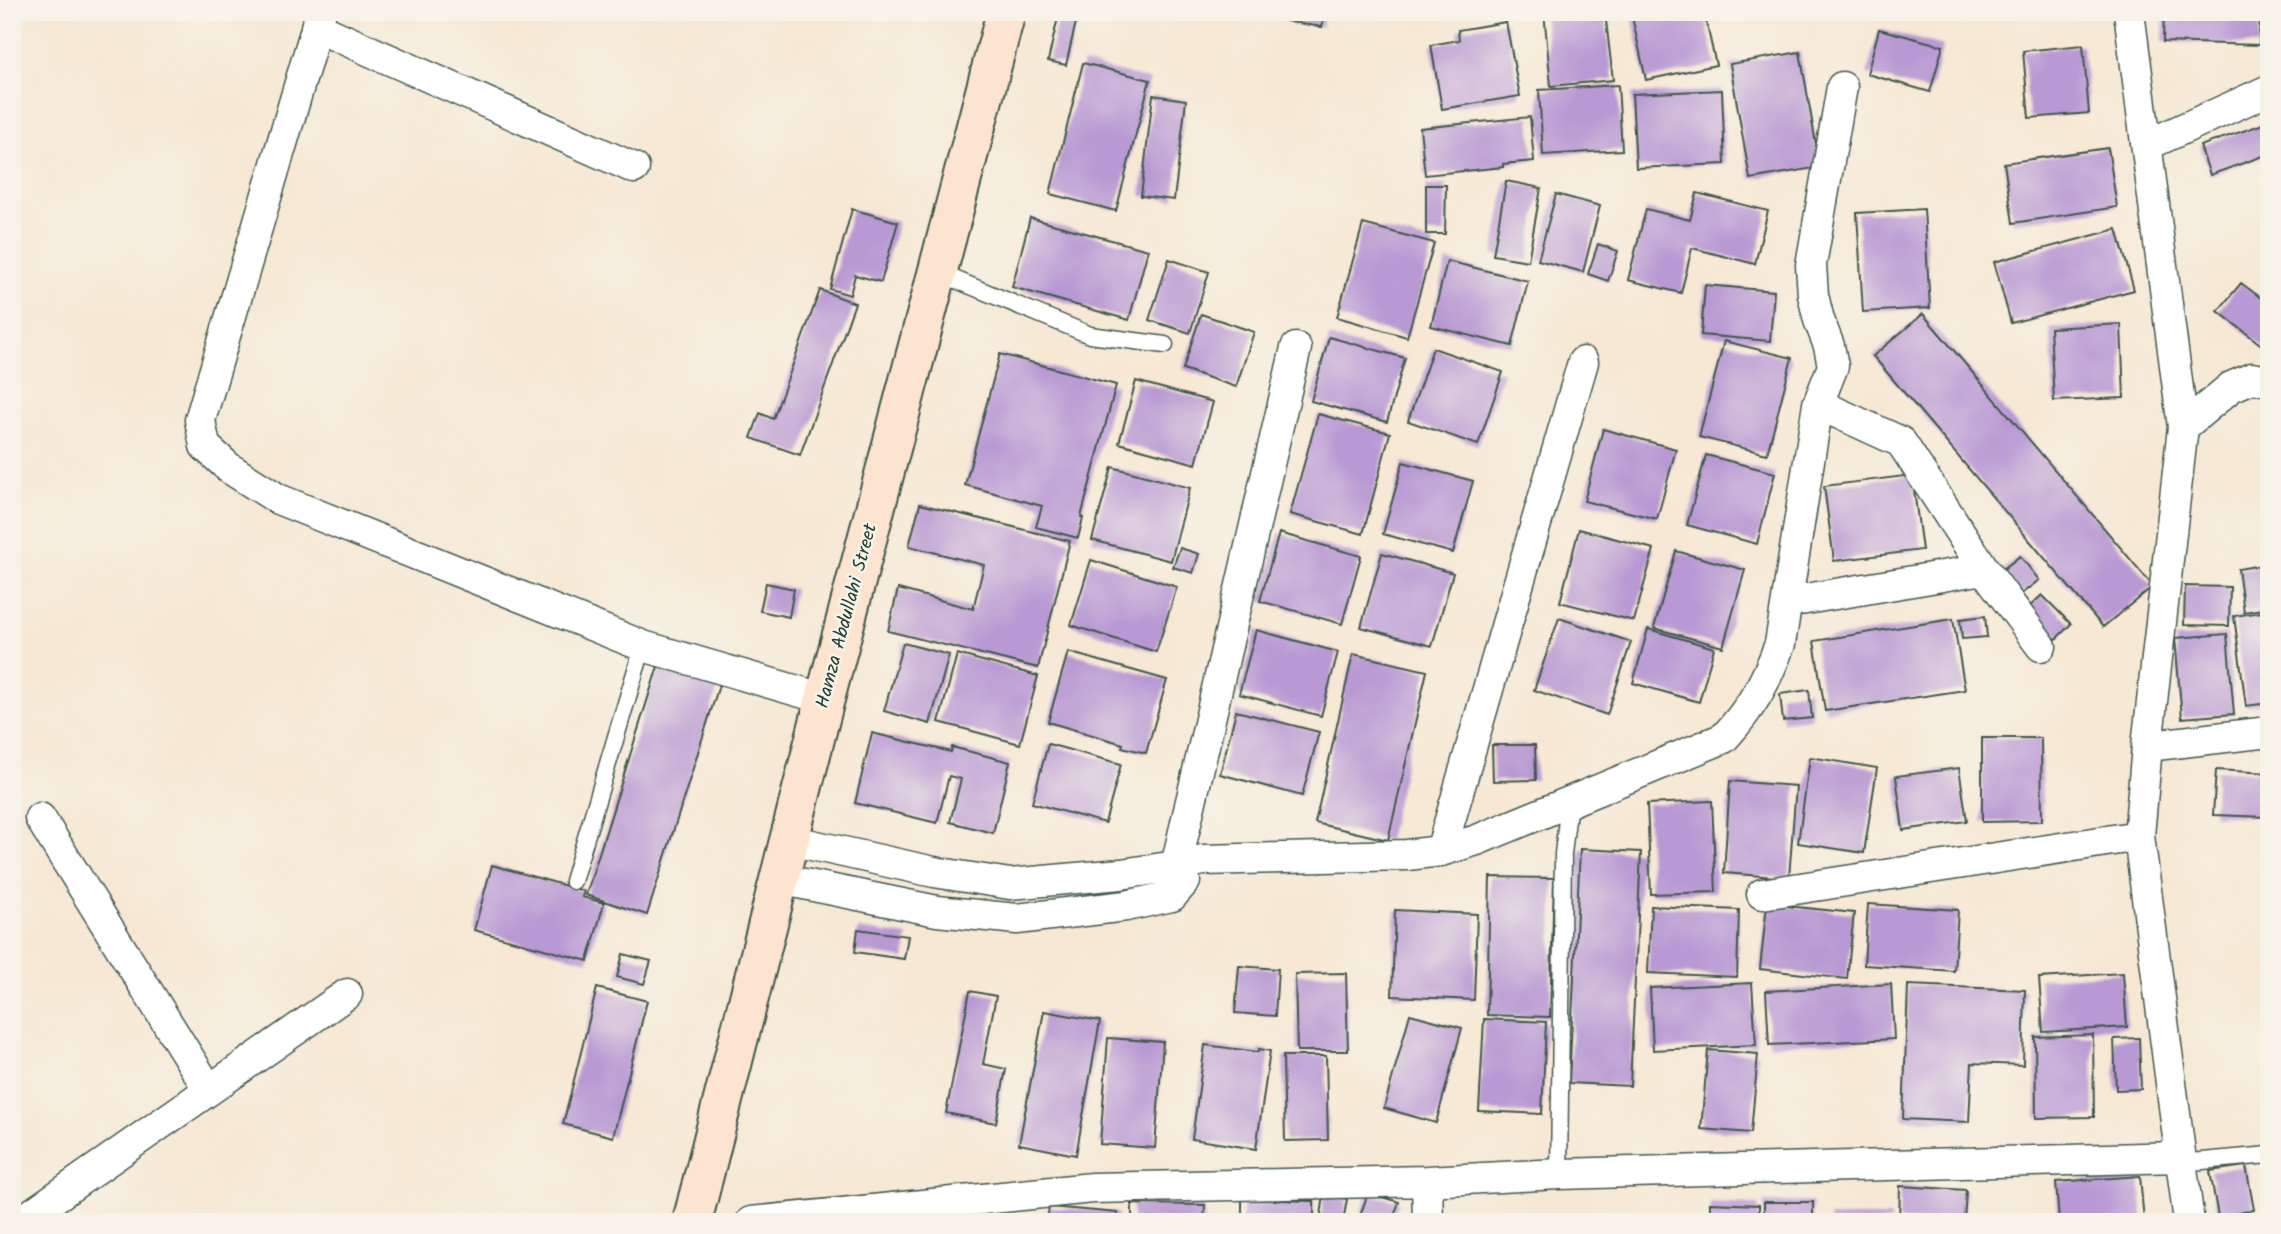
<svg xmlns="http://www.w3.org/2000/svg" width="2281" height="1234" viewBox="0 0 2281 1234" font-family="Kalam,sans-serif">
  <rect width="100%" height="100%" fill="#f7f3e8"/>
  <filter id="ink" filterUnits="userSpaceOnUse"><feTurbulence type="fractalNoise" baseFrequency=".0143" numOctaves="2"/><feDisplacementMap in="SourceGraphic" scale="14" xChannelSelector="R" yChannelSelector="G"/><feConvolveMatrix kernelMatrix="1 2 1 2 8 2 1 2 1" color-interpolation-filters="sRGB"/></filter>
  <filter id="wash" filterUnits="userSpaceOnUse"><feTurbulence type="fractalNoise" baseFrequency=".00686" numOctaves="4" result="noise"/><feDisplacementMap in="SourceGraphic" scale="28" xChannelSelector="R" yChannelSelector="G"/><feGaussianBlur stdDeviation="1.57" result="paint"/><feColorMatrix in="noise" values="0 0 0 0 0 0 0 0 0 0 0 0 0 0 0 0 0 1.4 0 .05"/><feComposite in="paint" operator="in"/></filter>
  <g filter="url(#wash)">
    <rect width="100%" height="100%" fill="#f6e8d4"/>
    <g id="blocks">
      <path fill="#b899d3" d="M 1288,12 L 1325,12 L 1322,27 L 1286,21 Z
        M 1544,12 L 1605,12 L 1613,80 L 1551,86 Z
        M 1631,12 L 1704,12 L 1716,65 L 1646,80 Z
        M 2164,12 L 2260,12 L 2259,45 L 2163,42 Z
        M 1059,13 L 1077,18 L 1066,65 L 1048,61 Z
        M 1506,22 L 1520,96 L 1442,109 L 1431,45 L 1459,40 L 1458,30 Z
        M 1879,29 L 1943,46 L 1930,92 L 1867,74 Z
        M 2083,45 L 2089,113 L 2029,118 L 2023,51 Z
        M 1800,52 L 1820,167 L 1750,179 L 1730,64 Z
        M 1083,63 L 1150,80 L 1116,211 L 1050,194 Z
        M 1618,85 L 1622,150 L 1543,155 L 1539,90 Z
        M 1722,90 L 1725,164 L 1636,168 L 1632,94 Z
        M 1153,95 L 1186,100 L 1174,200 L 1141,196 Z
        M 1530,117 L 1534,161 L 1503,164 L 1503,167 L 1425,175 L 1420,128 Z
        M 2263,124 L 2269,141 L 2269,154 L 2210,175 L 2200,146 Z
        M 2108,148 L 2117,207 L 2013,223 L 2004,163 Z
        M 1506,181 L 1541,188 L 1528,261 L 1493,255 Z
        M 1426,185 L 1446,185 L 1445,234 L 1426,234 Z
        M 1697,193 L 1768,211 L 1755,264 L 1692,248 L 1681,293 L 1628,280 L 1646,209 L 1690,220 Z
        M 1556,194 L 1600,206 L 1583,272 L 1538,260 Z
        M 852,209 L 898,222 L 881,282 L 855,275 L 850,295 L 830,289 Z
        M 1924,209 L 1930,308 L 1863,312 L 1857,213 Z
        M 1030,218 L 1148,250 L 1129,320 L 1012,287 Z
        M 1363,224 L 1434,243 L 1407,337 L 1337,317 Z
        M 2117,229 L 2134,290 L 2011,323 L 1994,262 Z
        M 1598,244 L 1618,251 L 1608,281 L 1588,274 Z
        M 1169,259 L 1209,272 L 1190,333 L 1149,320 Z
        M 1447,261 L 1528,281 L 1512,346 L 1431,326 Z
        M 2241,283 L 2269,304 L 2269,351 L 2218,311 Z
        M 1705,285 L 1774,291 L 1770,341 L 1701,335 Z
        M 820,290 L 855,303 L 800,455 L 751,438 L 760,413 L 773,419 Z
        M 1201,314 L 1254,332 L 1236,387 L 1183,369 Z
        M 1923,314 L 2153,586 L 2103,627 L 1873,356 Z
        M 2121,324 L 2124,398 L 2054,401 L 2050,328 Z
        M 1329,337 L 1405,358 L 1387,422 L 1311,401 Z
        M 1724,341 L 1792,358 L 1767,454 L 1699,437 Z
        M 1433,348 L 1503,372 L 1478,445 L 1408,421 Z
        M 1000,354 L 1116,385 L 1081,517 L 1083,518 L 1078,538 L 1036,527 L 1042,506 L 965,485 Z
        M 1136,381 L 1213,402 L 1196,464 L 1119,443 Z
        M 1318,414 L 1390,433 L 1363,534 L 1290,514 Z
        M 1603,429 L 1676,449 L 1657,519 L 1584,501 Z
        M 1706,455 L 1775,473 L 1757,544 L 1687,525 Z
        M 1403,462 L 1473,481 L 1453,553 L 1383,534 Z
        M 1112,467 L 1190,488 L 1171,561 L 1092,540 Z
        M 1912,475 L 1922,550 L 1834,561 L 1824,486 Z
        M 920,504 L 1070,541 L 1038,668 L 888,631 L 898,589 L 973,609 L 984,565 L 909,546 Z
        M 1579,529 L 1654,549 L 1634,621 L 1560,602 Z
        M 1279,533 L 1361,556 L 1342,624 L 1260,601 Z
        M 1180,548 L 1199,554 L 1193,573 L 1173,567 Z
        M 1676,551 L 1745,570 L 1723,647 L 1654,628 Z
        M 1382,553 L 1453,573 L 1432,646 L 1361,627 Z
        M 2020,556 L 2039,580 L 2021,594 L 2002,570 Z
        M 1091,560 L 1177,587 L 1156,652 L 1071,625 Z
        M 2269,564 L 2269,608 L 2244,612 L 2238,569 Z
        M 766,583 L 794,589 L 789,617 L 760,611 Z
        M 2185,586 L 2230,587 L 2229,626 L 2184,625 Z
        M 2042,595 L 2071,624 L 2055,640 L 2026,610 Z
        M 2269,611 L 2269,703 L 2246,706 L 2234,616 Z
        M 1985,616 L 1987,637 L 1962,639 L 1960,619 Z
        M 1559,618 L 1631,642 L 1607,715 L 1534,690 Z
        M 1953,619 L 1965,690 L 1825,711 L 1814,641 Z
        M 1648,629 L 1714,648 L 1699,702 L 1633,683 Z
        M 1256,630 L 1338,652 L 1321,716 L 1239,694 Z
        M 2227,634 L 2234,714 L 2182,718 L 2175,638 Z
        M 903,643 L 949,655 L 930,724 L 884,711 Z
        M 1068,652 L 1167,680 L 1146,753 L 1122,747 L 1123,744 L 1048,722 Z
        M 957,654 L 1038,676 L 1020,744 L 939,722 Z
        M 1353,654 L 1427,671 L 1388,840 L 1315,823 Z
        M 659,663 L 720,682 L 647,915 L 586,895 Z
        M 1809,690 L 1812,718 L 1783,721 L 1780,694 Z
        M 1236,711 L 1319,732 L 1302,796 L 1220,774 Z
        M 872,733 L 951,752 L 952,747 L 1010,762 L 993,833 L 950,822 L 961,779 L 949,776 L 937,823 L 855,803 Z
        M 1982,738 L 2041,738 L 2042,821 L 1982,822 Z
        M 1048,744 L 1121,764 L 1105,823 L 1032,803 Z
        M 1492,745 L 1535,745 L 1536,780 L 1493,781 Z
        M 1810,757 L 1877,768 L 1864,853 L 1798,843 Z
        M 1959,768 L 1967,821 L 1903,830 L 1896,776 Z
        M 2216,770 L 2269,773 L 2269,817 L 2213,815 Z
        M 1730,781 L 1796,786 L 1789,878 L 1724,873 Z
        M 1712,801 L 1716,892 L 1651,894 L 1647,804 Z
        M 1580,849 L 1641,852 L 1630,1086 L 1569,1083 Z
        M 492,865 L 584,891 L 582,897 L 604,903 L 588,961 L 474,930 Z
        M 1490,877 L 1554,878 L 1550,1017 L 1487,1015 Z
        M 1767,904 L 1854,913 L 1847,979 L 1760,969 Z
        M 1868,904 L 1958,910 L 1954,971 L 1864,965 Z
        M 1651,906 L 1739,910 L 1737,977 L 1648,973 Z
        M 1395,910 L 1477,914 L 1474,1000 L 1392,996 Z
        M 858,929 L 908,936 L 904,959 L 855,952 Z
        M 623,954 L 651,961 L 644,984 L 617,977 Z
        M 1239,966 L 1278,969 L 1275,1016 L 1235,1013 Z
        M 1346,973 L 1348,1051 L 1297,1051 L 1295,974 Z
        M 2123,973 L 2127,1027 L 2043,1032 L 2039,978 Z
        M 1752,983 L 1756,1045 L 1653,1050 L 1650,988 Z
        M 1891,984 L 1894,1039 L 1769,1045 L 1766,991 Z
        M 1908,985 L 2025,990 L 2023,1065 L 1972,1063 L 1969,1122 L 1903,1119 Z
        M 597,988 L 647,1001 L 613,1137 L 563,1124 Z
        M 970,991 L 996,996 L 983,1064 L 1006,1069 L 996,1123 L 946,1113 Z
        M 1044,1011 L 1100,1021 L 1076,1155 L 1019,1144 Z
        M 1410,1014 L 1462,1028 L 1436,1123 L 1384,1108 Z
        M 1484,1019 L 1546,1022 L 1542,1114 L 1479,1111 Z
        M 2093,1035 L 2094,1117 L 2036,1118 L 2035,1037 Z
        M 1108,1038 L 1163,1042 L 1155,1148 L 1100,1144 Z
        M 2139,1038 L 2141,1089 L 2116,1090 L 2114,1039 Z
        M 1205,1045 L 1258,1052 L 1259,1049 L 1270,1051 L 1256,1149 L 1192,1139 Z
        M 1708,1050 L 1758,1054 L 1751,1133 L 1701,1129 Z
        M 1283,1056 L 1326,1056 L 1328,1140 L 1285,1141 Z
        M 2246,1166 L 2254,1210 L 2218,1217 L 2210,1171 Z
        M 2140,1176 L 2144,1222 L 2059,1222 L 2056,1182 Z
        M 1900,1186 L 1966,1190 L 1964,1222 L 1899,1221 Z
        M 1368,1193 L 1399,1202 L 1392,1222 L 1378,1222 L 1360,1216 Z
        M 1324,1195 L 1347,1199 L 1343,1222 L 1320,1222 Z
        M 1242,1199 L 1314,1201 L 1314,1222 L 1242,1222 Z
        M 1764,1202 L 1813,1202 L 1813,1222 L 1764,1222 Z
        M 1710,1203 L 1759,1205 L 1759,1222 L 1710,1222 Z
        M 1132,1204 L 1205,1205 L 1204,1222 L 1132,1222 Z
        M 1049,1207 L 1118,1213 L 1117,1222 L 1047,1222 Z
        M 1470,1217 L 1513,1220 L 1513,1222 L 1470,1222 Z
        M 1829,1217 L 1891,1217 L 1891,1222 L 1829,1222 Z
        M 1636,1218 L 1656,1220 L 1656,1222 L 1636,1222 Z"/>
    </g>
  </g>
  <g filter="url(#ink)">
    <use href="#blocks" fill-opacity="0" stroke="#3f574c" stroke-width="2"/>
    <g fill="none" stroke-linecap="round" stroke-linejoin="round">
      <g stroke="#3f574c" stroke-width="19">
        <path id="lane" d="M 937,272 L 1090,335 L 1165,345
          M 573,881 L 643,646
          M 2180,1163 L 2269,1155
          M 1559,1174 L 1563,854 L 1569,802"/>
      </g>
      <g stroke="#3f574c" stroke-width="33">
        <path id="street" d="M 321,12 L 200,420 L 205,446 L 229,468 L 278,499 L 643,646 L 825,699
          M 2129,12 L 2183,427 L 2147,746 L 2139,836 L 2189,1222
          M 316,27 L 634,168
          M 2147,145 L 2269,90
          M 1818,404 L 1901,442 L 1984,569 L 2041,646
          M 2183,427 L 2231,387 L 2252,378 L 2269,381
          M 1788,602 L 1984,569
          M 2147,746 L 2269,732
          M 40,818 L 209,1090
          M 789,840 L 934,872 L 1010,884 L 1121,874 L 1176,866 L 1203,860 L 1407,855 L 1441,851 L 1477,840 L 1724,738 C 1752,707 1765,684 1780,644 L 1818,404 L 1833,366 L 1829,346 L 1819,320 L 1813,295 L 1811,265 L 1842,87
          M 1441,851 L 1583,362
          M 779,879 L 937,911 L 1017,919 L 1126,906 L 1172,896 L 1185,881
          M 1762,894 L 2139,836
          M 1172,896 L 1176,866 L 1296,348
          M 1427,1181 L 1428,1222
          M 20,1222 L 347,994
          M 751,1222 L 1092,1188 L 1427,1181 L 1559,1174 L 2179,1157"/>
      </g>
      <g stroke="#3f574c" stroke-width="42">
        <path id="secondary" d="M 692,1222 L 825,699 L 1006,12"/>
      </g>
      <use href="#lane" stroke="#fff" stroke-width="16"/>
      <use href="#street" stroke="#fff" stroke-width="30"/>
      <use href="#secondary" stroke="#fde4d0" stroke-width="38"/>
    </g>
  </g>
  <g text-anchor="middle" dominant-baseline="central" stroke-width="5" stroke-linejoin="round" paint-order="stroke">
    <g font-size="19" fill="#1f3d34" stroke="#f7f3e8">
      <text transform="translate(847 616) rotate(-75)">Hamza Abdullahi Street</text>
    </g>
  </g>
  <rect width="2281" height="1234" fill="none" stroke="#f7f3e8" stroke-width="42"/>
</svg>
